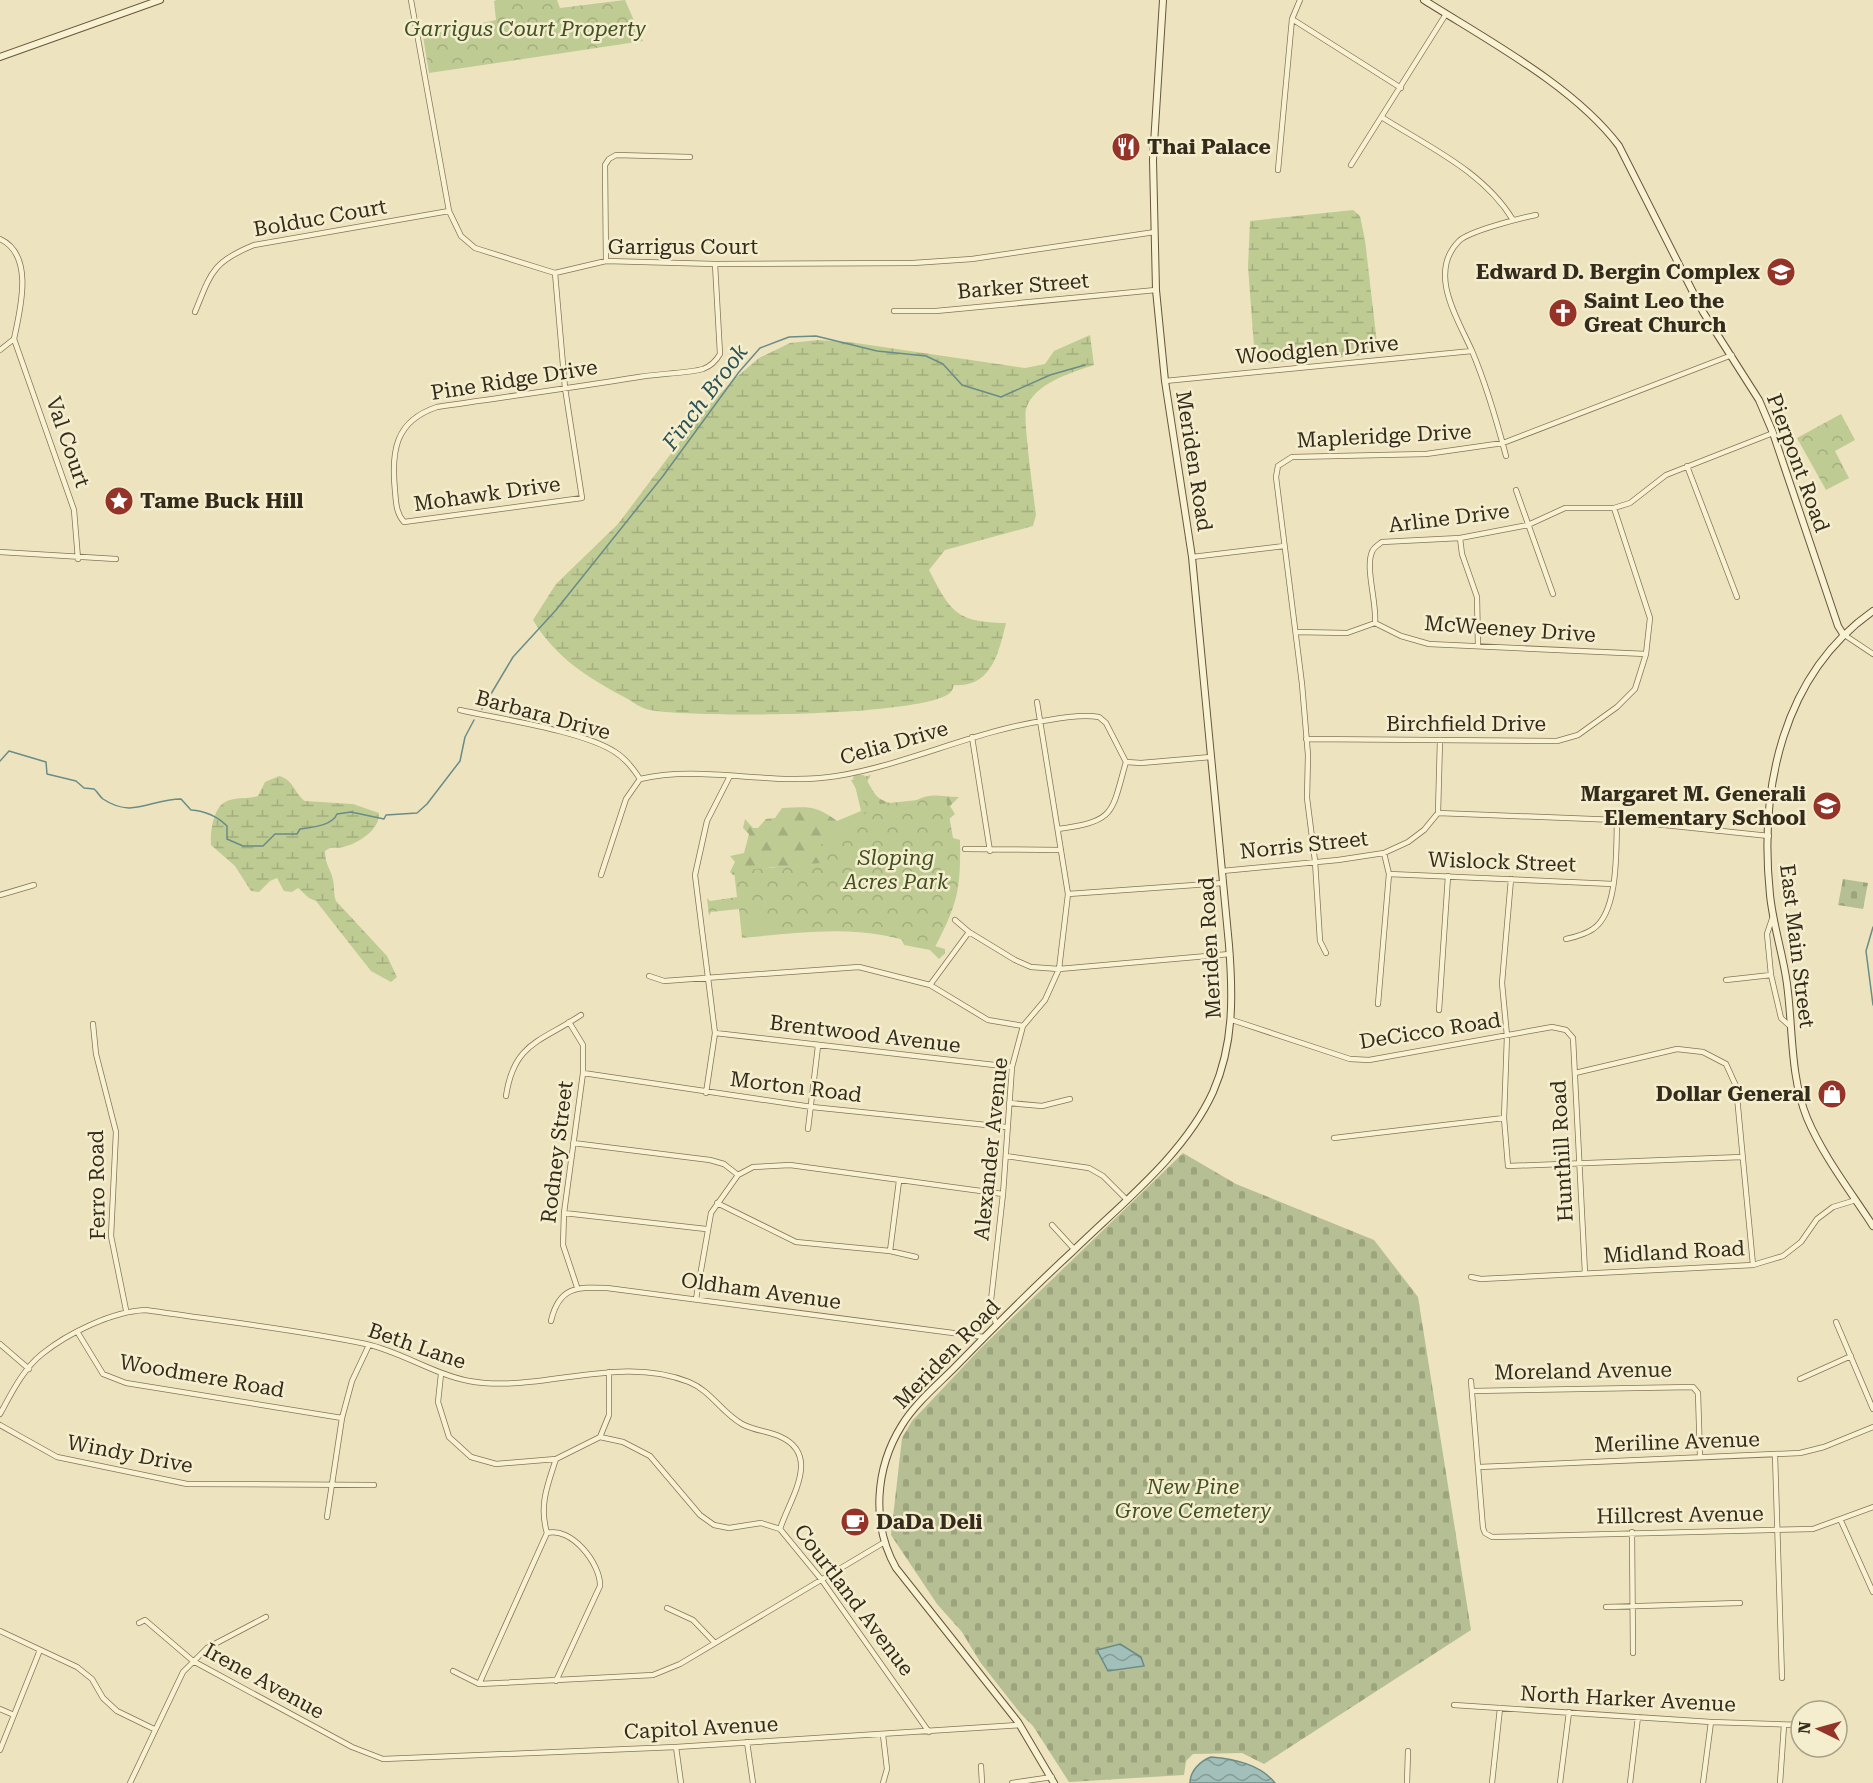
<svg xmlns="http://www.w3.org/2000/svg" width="1873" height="1783" viewBox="0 0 1873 1783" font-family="'Roboto Serif',serif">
  <defs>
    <pattern id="forest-firs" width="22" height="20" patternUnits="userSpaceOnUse" patternTransform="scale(1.5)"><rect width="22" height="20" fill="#becb93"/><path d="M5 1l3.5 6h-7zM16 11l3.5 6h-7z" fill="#a4ae7e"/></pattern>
    <pattern id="wetland-marsh" width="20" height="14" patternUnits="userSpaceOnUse" patternTransform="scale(1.5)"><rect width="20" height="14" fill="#becb93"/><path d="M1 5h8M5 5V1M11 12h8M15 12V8" fill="none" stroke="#a4ae7e"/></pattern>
    <pattern id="cemetery-stones" width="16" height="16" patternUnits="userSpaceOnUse" patternTransform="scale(1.5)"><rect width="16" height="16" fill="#b5bf93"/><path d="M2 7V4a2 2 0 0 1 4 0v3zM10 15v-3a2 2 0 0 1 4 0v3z" fill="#9ca47e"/></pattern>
    <pattern id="park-crowns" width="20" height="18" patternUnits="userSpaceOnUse" patternTransform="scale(1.5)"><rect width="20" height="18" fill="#becb93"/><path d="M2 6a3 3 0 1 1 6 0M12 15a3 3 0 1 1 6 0" fill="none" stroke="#a4ae7e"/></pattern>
    <pattern id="water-waves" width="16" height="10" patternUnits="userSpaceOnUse" patternTransform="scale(1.5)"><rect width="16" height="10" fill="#a2bfb9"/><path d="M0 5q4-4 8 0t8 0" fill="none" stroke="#859b96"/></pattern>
  </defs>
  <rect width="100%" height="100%" fill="#ede4bf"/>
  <path fill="url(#forest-firs)" d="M 855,775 L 864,775 C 878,800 876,801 907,806 C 928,791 937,796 959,797 L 950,806 L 955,814 L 947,821 L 931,945 L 945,949 L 945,953 L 939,959 L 930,950 L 904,945 L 899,934 L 813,866 L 772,867 L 733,875 L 730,872 L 735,862 L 730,856 L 744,853 L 749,834 L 743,828 L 745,819 L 753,828 L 758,828 L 766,819 L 775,818 L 782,808 C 809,807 815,805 837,821 L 861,811 L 853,777 Z"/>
  <path fill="url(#wetland-marsh)" d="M 1353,210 L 1360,216 L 1365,240 L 1378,352 L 1368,355 L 1269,363 L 1254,346 L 1248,267 L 1250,221 Z
    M 1090,335 L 1094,365 C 1071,373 1034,383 1026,409 C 1023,420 1034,498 1036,515 L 1033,526 L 945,550 L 929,570 C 951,613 957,622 1006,623 C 999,651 992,688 954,685 C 953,688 952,691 950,693 C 920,717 693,718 650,710 C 642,709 633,702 626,698 C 588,678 555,657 533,620 L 556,584 L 618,524 L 700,415 L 732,381 L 759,358 L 790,343 L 818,340 L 849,342 L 1025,368 L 1045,364 L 1054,351 Z
    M 279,776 C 294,780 294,793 305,801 L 353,804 L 379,813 C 380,830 358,844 343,847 C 335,849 332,845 325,851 C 325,865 331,869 333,880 C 335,888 333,893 336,901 L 387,956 L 397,977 L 391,982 L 371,971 L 316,901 L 309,898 L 298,888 L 292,892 L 284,891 L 277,878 L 270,881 L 259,892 L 251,891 L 235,866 L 211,845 C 210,834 213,808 225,802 C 234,797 248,799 258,796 L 265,782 Z"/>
  <path fill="url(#cemetery-stones)" d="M 1843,879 L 1868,883 L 1863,909 L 1838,905 Z
    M 1183,1153 L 1236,1184 L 1374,1240 L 1418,1297 L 1471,1630 L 1264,1764 L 1242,1753 L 1193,1754 L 1186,1761 L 1184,1775 L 1069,1782 L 1033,1726 L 1021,1714 L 980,1662 L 962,1632 L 937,1604 L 891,1535 L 902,1438 L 912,1421 L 980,1349 Z"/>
  <path fill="url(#park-crowns)" d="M 497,0 L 557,0 L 560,8 L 625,0 L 643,41 L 429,73 L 423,36 L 496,20 L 494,1 Z
    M 1841,414 L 1855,440 L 1835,451 L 1849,478 L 1826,490 L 1797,438 Z
    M 871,775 L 867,782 L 880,804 L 946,797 L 953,838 L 960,840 C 961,892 957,905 933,951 C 871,922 808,932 742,938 L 739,909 L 711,912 L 709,916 L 707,898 L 710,901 L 737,897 L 734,871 L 820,863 L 819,846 L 869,811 L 851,780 Z"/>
  <path fill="#becb93" d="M 765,907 L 767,930 L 751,932 L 748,909 Z"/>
  <path fill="url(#water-waves)" stroke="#6a8c87" stroke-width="1.5" d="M 1120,1644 L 1141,1657 L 1144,1666 L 1108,1671 L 1097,1650 Z
    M 1211,1757 C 1234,1759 1260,1764 1275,1783 L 1190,1783 C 1190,1771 1200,1761 1211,1757 Z"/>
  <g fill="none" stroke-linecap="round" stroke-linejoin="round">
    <path stroke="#6a8c87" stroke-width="1.5" d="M 482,709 L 513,657 L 556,610 L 663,476 L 739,372 L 760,348 L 789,337 L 816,336 L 877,351 L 926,356 L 943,364 L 962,385 L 1001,397 L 1050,375 L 1085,365
      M 0,761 L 9,751 L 46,762 L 47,774 L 76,781 L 84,788 L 94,789 C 98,792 99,796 103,799 C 133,819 150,799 181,799 L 191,810 C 206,811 217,816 227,826 L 227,839 L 243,846 L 263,846 L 275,834 L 297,834 L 300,829 C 312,827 332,826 337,814 L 351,812 L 384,819 L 386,815 L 417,813 L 427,804 L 460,761 L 465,737 L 474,720
      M 1873,927 L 1866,951 L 1873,1005"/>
    <g stroke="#857558" stroke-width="6">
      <path id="street" d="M 411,0 L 449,211 L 461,236 L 475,248 L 555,273 L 606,261 L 715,264 L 913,263 L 972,259 L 1155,232
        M 1292,19 L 1401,88
        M 1383,118 C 1429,147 1484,172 1513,220
        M 1351,165 L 1446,14
        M 1278,170 L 1292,19 L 1300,0
        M 0,239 C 35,255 20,310 14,339 L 0,350
        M 606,261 L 605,165 L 609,159 L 616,155 L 690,157
        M 555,273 L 565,388 L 582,498 L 404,522 C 396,513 396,502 395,491 C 391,451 395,421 437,407 C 504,397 571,388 639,377 C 655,374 690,373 703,369 C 711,366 716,361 720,354 L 715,264
        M 894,311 L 936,311 L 1156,290
        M 195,312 C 211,273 212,262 254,245 L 449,211
        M 14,339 L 74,510 L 78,559
        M 1165,381 L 1472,351
        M 1506,456 C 1497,422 1486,384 1472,351 C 1458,319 1427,273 1459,241 C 1469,231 1521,218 1536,215
        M 1687,466 L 1737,597
        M 1516,490 L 1553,594
        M 1460,538 L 1462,554 L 1477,597 L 1478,646
        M 0,552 L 116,559
        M 1192,557 L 1284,546
        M 1375,623 C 1377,603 1365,568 1372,552 C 1373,548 1378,545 1382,542 L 1460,538 L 1528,525 L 1565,508 L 1614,508 L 1630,503 L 1666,475 L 1773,433
        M 1375,623 L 1401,636 L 1429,644 L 1646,654
        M 1296,632 L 1347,633 L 1375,623
        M 1843,634 L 1873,654
        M 460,710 C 500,719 583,731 615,752 C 626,759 633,768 640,779
        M 972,737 L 990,851
        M 1306,739 L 1557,741 L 1578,735 L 1617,707 L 1635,689 L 1646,654 L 1650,618 L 1614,508
        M 1126,762 L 1141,763 L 1211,757
        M 1438,813 L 1440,740
        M 965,849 L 1061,850
        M 1222,871 L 1338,860 L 1384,853 L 1408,842 L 1424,830 L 1438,813 L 1617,820 L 1769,836
        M 1389,874 L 1613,884
        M 601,875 L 626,799 L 640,779 C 704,764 772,787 837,776 C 909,764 976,730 1049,720 C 1065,717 1083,714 1099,717 L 1106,723 L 1126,762 C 1111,814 1116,821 1058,829
        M 1511,879 L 1502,983 L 1507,1036 L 1504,1118 L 1508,1166 L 1742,1157
        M 1068,894 L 1223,883
        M 0,895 L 34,885
        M 1773,916 L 1767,934 L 1771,975 L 1781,1018 L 1791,1027
        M 955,920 L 969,932 L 1015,960 L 1031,967 L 1059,969 L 1230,954
        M 1566,939 C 1575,937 1586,934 1593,929 C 1619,912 1616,848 1617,820
        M 1326,953 L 1320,941 L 1315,861 L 1307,798 L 1308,755 L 1302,684 L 1276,477 L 1278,466 L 1292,457 L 1426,454 L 1503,443 L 1732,355
        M 649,976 L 664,981 L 859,967 L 930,985 L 988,1020 L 1023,1026
        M 1726,980 L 1771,975
        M 930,985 L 969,932
        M 1378,1004 L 1389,874 L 1384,853
        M 1439,1010 L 1448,876
        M 1232,1020 L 1350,1059 L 1369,1060 L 1552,1027 L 1566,1030 L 1573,1038 L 1585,1273
        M 569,1022 L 583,1045 L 583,1073 L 564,1213 L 563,1245 L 577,1287
        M 93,1024 L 96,1054 L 116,1132 L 111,1236 L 126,1310
        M 715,1033 L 1012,1067
        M 583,1073 L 812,1107 L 1006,1127
        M 1575,1073 L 1677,1049 L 1703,1052 L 1726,1064 L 1736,1086 L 1753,1265
        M 706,1093 L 715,1033 L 695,875 L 707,821 L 730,776
        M 506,1096 C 514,1042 541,1042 581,1015
        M 1009,1103 L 1042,1106 L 1070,1099
        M 808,1129 L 818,1046
        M 1334,1138 L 1504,1118
        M 573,1143 L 710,1160 L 724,1164 L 738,1175
        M 1006,1156 L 1089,1168 L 1103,1176 L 1127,1200
        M 717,1203 L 796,1242 L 890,1251 L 916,1257
        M 564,1213 L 706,1229
        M 1052,1225 L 1074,1249
        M 890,1251 L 899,1181
        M 1471,1277 L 1481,1279 L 1753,1265 L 1783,1256 L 1801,1242 L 1817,1219 L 1833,1207 L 1856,1200
        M 696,1299 L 711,1213 L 738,1175 L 753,1167 L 790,1165 L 1003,1194
        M 551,1321 C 559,1286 578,1287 607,1288 L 984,1337
        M 1836,1322 L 1873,1409
        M 997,1325 L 990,1309 L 1003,1194 L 1012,1067 L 1023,1026 L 1045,1000 L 1059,969 L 1068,894 L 1037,702
        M 78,1333 L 103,1374 L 126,1383 L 342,1418
        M 0,1344 L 29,1369
        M 441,1374 L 438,1402 L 449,1437 L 471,1457 L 496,1464 L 556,1459 L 600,1437 L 623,1442 L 650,1456 L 700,1515 L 714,1525 L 729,1528 L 761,1523 L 780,1529 L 821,1579 L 929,1732
        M 1800,1379 L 1851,1356
        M 1471,1381 L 1483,1528 L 1485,1533 L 1492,1537 L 1813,1529 L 1873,1507
        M 1473,1391 L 1693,1387 L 1698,1393 L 1700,1457
        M 0,1414 C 11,1394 23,1369 42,1354 C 68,1333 113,1311 146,1310 C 219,1321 294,1329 366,1344 C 402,1352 433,1374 469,1381 C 540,1394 618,1353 689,1382 C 711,1391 722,1413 742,1424 C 755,1431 769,1431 781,1437 C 822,1456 789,1500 780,1529
        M 0,1425 L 57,1457 L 187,1484 L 374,1485
        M 600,1437 L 609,1415 L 609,1372
        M 1775,1455 L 1782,1678
        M 1479,1467 L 1800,1453 L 1824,1447 L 1873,1427
        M 327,1517 L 342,1418 L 352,1381 L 369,1345
        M 1841,1521 L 1873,1592
        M 1632,1532 L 1633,1653
        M 547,1533 C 571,1526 601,1564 600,1586 L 556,1681
        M 1606,1607 L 1740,1603
        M 667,1608 L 693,1620 L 714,1642
        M 139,1623 L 145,1620 L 193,1661 L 352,1747 L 383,1759 L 676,1747 L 1020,1725
        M 0,1631 L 77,1667 L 92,1679 L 103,1698 L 117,1711 L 154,1729
        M 453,1671 L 479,1684 L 653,1675 L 680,1664 L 883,1543
        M 479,1684 L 547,1533 C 539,1506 547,1486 556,1459
        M 1454,1705 L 1711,1722 L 1801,1725
        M 0,1709 L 14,1715
        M 747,1742 L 753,1783
        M 676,1747 L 681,1783
        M 0,1750 L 40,1650
        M 981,1766 L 982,1783
        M 130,1783 L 183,1672 L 207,1648 L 266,1617
        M 883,1783 L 887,1769 L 883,1735
        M 1012,1783 L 1052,1777
        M 1407,1783 L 1408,1751
        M 1492,1783 L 1500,1708
        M 1560,1783 L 1569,1712
        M 1630,1783 L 1638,1717
        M 1703,1783 L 1711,1722
        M 1780,1783 L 1784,1725"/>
    </g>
    <g stroke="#67563b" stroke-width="8">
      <path id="secondary" d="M 1424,0 C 1487,40 1574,86 1619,146 L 1703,312 L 1759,400 L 1773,433 L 1838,626 L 1843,634
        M 0,57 L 160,0
        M 1873,611 C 1782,675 1759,789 1770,895 C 1773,925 1783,954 1787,984 C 1793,1028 1790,1076 1807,1118 C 1823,1156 1851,1192 1873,1226
        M 1054,1783 L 1018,1722 L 896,1568 C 871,1524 875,1468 902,1425 C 916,1402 941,1382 960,1362 C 997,1324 1034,1287 1073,1251 C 1122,1203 1184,1155 1213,1092 C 1234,1044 1233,996 1229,945 L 1192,557 L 1165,381 L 1156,290 L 1153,160 L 1163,0"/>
    </g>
    <use href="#street" stroke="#f8f1d2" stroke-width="4.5"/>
    <use href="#secondary" stroke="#f8f1d2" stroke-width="6"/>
  </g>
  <defs>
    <g id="restaurant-disc" transform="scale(1.5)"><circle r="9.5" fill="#943328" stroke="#f5eece"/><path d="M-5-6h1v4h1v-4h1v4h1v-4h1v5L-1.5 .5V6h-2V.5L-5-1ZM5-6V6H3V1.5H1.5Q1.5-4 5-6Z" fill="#fff"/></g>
    <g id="school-disc" transform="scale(1.5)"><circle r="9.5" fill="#943328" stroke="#f5eece"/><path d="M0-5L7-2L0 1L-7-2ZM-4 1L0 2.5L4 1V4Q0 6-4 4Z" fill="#fff"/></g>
    <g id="church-disc" transform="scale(1.5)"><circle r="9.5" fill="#943328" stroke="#f5eece"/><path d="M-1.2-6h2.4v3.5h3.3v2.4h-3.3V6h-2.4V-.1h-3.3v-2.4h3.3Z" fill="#fff"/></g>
    <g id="sight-disc" transform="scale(1.5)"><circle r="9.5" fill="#943328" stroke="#f5eece"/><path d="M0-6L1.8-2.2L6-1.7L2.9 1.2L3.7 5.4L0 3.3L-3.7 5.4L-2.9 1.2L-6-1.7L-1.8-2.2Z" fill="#fff"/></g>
    <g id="shop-disc" transform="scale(1.5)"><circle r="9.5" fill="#943328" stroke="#f5eece"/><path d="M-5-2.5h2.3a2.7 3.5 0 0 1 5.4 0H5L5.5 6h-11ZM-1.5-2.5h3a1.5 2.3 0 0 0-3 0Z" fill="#fff"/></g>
    <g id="cafe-disc" transform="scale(1.5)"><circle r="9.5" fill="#943328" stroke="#f5eece"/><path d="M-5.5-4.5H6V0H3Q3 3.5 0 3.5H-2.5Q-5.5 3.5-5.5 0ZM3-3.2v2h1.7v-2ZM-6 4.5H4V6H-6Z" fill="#fff"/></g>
  </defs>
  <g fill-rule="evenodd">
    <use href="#restaurant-disc" x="1126" y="147"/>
    <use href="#school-disc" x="1781" y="272"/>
    <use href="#church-disc" x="1563" y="313"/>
    <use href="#sight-disc" x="119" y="501"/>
    <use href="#school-disc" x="1827" y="806"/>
    <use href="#shop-disc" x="1832" y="1094"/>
    <use href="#cafe-disc" x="855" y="1522"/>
  </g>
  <g text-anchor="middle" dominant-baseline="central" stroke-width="5" stroke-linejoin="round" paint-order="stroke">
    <g font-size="21" font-style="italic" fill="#415123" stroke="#f5eece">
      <text x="525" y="29">Garrigus Court Property</text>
      <text x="896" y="858">Sloping<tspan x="896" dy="24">Acres Park</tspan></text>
      <text x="1193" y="1487">New Pine<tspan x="1193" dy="24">Grove Cemetery</tspan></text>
    </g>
    <g font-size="21" font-weight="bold" fill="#352b1c" stroke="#f5eece" text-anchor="start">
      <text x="1147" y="147">Thai Palace</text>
      <text x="1760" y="272" text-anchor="end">Edward D. Bergin Complex</text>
      <text x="1584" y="301">Saint Leo the<tspan x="1584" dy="24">Great Church</tspan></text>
      <text x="140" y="501">Tame Buck Hill</text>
      <text x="1806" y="794" text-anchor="end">Margaret M. Generali<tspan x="1806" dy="24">Elementary School</tspan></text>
      <text x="1811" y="1094" text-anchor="end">Dollar General</text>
      <text x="876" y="1522">DaDa Deli</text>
    </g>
    <g font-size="21" fill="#352b1c" stroke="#f5eece">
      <text transform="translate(320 218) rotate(-10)">Bolduc Court</text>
      <text x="683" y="247">Garrigus Court</text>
      <text transform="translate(1023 286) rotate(-5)">Barker Street</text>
      <text transform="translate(1317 350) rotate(-5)">Woodglen Drive</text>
      <text transform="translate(514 380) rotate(-9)">Pine Ridge Drive</text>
      <text transform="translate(1384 436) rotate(-3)">Mapleridge Drive</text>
      <text transform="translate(68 442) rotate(71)">Val Court</text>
      <text transform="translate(1194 461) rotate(81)">Meriden Road</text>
      <text transform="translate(1798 463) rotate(70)">Pierpont Road</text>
      <text transform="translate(487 494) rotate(-8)">Mohawk Drive</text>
      <text transform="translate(1449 518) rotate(-7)">Arline Drive</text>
      <text transform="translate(1510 629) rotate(4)">McWeeney Drive</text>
      <text transform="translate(543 715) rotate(15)">Barbara Drive</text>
      <text x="1466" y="724">Birchfield Drive</text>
      <text transform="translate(894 743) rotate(-16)">Celia Drive</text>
      <text transform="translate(1304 845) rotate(-6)">Norris Street</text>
      <text transform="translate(1502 862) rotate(2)">Wislock Street</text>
      <text transform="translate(1797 946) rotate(83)">East Main Street</text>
      <text transform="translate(1210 948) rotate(-93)">Meriden Road</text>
      <text transform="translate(1430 1031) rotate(-9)">DeCicco Road</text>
      <text transform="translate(865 1034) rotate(7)">Brentwood Avenue</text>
      <text transform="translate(796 1087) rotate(7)">Morton Road</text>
      <text transform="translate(991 1149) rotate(-84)">Alexander Avenue</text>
      <text transform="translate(1562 1151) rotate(-93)">Hunthill Road</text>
      <text transform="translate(557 1152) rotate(-83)">Rodney Street</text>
      <text transform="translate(97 1185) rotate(-91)">Ferro Road</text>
      <text transform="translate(1674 1252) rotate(-3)">Midland Road</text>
      <text transform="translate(761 1291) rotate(8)">Oldham Avenue</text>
      <text transform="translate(417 1346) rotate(19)">Beth Lane</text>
      <text transform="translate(947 1354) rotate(-46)">Meriden Road</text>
      <text transform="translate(1583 1371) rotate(-1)">Moreland Avenue</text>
      <text transform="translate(202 1376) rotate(10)">Woodmere Road</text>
      <text transform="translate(1677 1442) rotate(-2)">Meriline Avenue</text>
      <text transform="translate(130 1454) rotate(11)">Windy Drive</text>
      <text transform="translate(1680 1515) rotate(-1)">Hillcrest Avenue</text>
      <text transform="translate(854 1600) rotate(53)">Courtland Avenue</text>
      <text transform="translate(264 1681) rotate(29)">Irene Avenue</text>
      <text transform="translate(1628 1699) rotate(3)">North Harker Avenue</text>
      <text transform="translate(701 1728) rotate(-3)">Capitol Avenue</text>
    </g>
    <g font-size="22" font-style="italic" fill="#2b5355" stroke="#f5eece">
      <text transform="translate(705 397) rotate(-53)">Finch Brook</text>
    </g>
  </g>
  <g transform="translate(1819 1729) rotate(275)"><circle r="28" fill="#f5eece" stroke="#a8a087" stroke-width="1.5"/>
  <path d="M0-4.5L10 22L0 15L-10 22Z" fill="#943328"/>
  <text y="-9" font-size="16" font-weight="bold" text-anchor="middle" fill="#352b1c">N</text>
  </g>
</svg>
